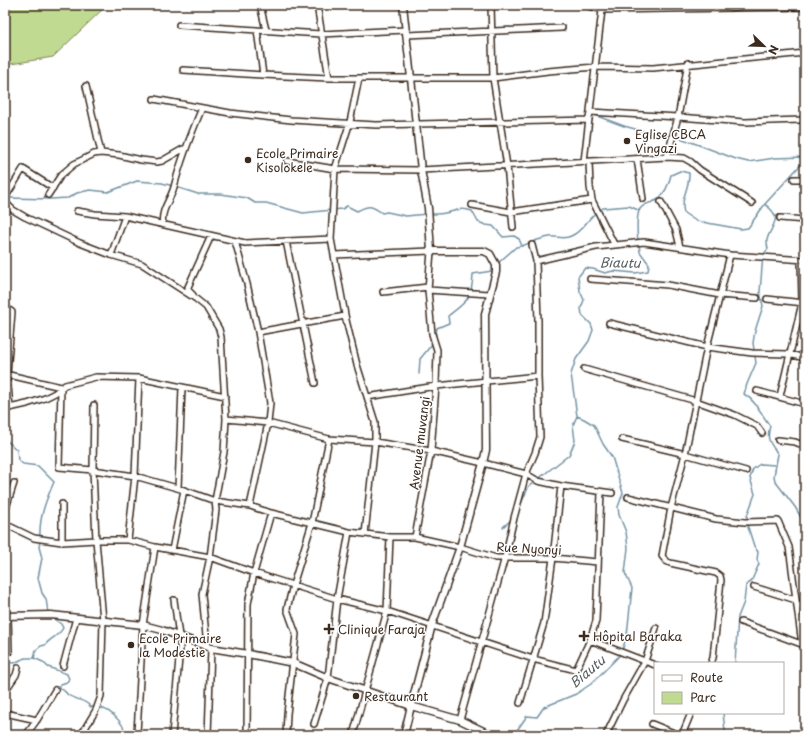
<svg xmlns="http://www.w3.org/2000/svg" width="810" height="740" viewBox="0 0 810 740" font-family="'Playpen Sans',sans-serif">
  <rect width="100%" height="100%" fill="#fff"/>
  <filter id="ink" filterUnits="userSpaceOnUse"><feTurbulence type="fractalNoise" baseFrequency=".025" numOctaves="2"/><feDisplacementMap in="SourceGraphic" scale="8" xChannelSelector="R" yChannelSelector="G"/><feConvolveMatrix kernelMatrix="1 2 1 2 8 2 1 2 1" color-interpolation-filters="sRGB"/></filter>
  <g filter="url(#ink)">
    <path fill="#c1da91" stroke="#7e8258" d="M 5,5 L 107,5 L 53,57 L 5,65 Z"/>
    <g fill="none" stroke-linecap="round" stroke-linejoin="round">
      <path stroke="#7493a3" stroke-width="1.5" d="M 597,116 L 624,126 L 665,137 L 671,135
        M 675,136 L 736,159 L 748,162 L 775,158 L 805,157
        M 176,187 L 198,194 L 221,194 L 247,198 L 255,203 L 266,203 L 303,213 L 342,209 L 347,206 L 357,211 C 369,205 371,205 382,213 L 387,212 L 406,216 L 427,214
        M 7,198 L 51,199 L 68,198 L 77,193 L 90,190 L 108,192 L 137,181 L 162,183 L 173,186
        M 765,204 C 768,207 774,211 775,216 C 778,221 768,233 767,240 C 767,243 767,246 768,249 L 763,255 L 760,292 L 763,306 L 755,331 L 753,343 L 756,363 L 747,384 L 744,394 C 756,401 762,415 770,426 C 766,440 770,443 778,454 L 774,476 L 775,481 L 795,507 L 805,524
        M 600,210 L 603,208 L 629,206 L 638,210
        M 431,214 C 436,214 441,214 445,213 C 457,211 460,207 472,211 L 478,222 L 486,225 L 493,226 L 503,237 L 514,236 L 519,239 L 522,246 C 531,242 539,239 549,237 C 557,236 564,240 571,236 C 583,231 587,219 597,212
        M 638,241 C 637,233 636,215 640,209 C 644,203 652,203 657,200 C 665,194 669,184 671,175 L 680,171 L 689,173 C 690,188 680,197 684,213 L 696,221 L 741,229 L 748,228 L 765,204 L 805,160
        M 497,264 L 516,247 L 522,246
        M 435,338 L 437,328 L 449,323 L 448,316 C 467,301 472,299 473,274 L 492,271 L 494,269
        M 419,374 L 420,359 L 433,343
        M 5,439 L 17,450 L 18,460 L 23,464 L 38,466 L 54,482 C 46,500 39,517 40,537
        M 520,506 L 529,486 L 569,455 L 575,441 L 573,425 L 577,416
        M 747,520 L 747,516 L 755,494 L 750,478 L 753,469 L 760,464 L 775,465
        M 503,527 L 512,519
        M 40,541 L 39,547 L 42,558 L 38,578 L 42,593 L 46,599 L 48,612
        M 622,651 L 627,635 L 632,588 L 625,573 L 628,548 L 626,532 L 619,515 L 618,507 L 623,493 L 612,457 L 603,444 L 594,425 L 584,419 L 577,416 L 571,374 L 576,359 L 589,341 L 593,330 L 591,324 L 582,315 L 581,308 L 584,300 L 580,291 L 578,277 L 585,268 L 593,269 L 605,273 L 613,271 L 635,273 L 648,271 L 649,264 L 640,252 L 639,244
        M 34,658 L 36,650 L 41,646 L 45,645 C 50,638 59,636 63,628 L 61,624 L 51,617
        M 5,662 L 14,663 L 25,658 L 34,658 L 43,662 L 48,667 L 67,674 L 69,679 L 67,682 L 61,684 L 58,687 C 64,689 64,691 68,695 C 75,700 85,699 91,707 C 106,704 124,722 126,735
        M 735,663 L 738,617 L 744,602 L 746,585 L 751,582 L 759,564 L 757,560 L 758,552 L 754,546 L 747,524
        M 723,713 L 725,731
        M 508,735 L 515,733 L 527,716 L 537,717 L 544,707 L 576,694 L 591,684 L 621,654"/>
      <g stroke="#3b2a1e" stroke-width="8">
        <path id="minor" d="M 260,5 L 266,30
          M 317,5 L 329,78
          M 491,5 L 493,78 L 507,166 L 513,227
          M 585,5 L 602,10 L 805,7
          M 179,25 L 321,34 L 406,30
          M 257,30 L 263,75
          M 407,35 L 562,28
          M 183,70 L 263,75 L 329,78 L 493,78 L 548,71 L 595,67 L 653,68 L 805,53
          M 359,78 L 350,122 L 335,169 L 331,239 L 346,320 L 357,365 L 375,422 L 375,442 L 365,534
          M 86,86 L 101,153
          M 154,99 L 230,113 L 291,120 L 376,125 L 589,120
          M 590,112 L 678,117 L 745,122 L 800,120 L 805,119
          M 667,157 L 678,117 L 688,63
          M 637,159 L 643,199
          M 287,161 L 335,169 L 421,170 L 667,157 L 684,158 L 691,162 L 700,170 L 752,203
          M 584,161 L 602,10
          M 589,161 L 590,187 L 592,200 L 614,244
          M 794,179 L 805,179
          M 48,195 L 61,175 L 74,164 L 94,154 L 101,153 L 119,155 L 141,160 L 157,162 L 162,161 L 183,149 L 185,149
          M 5,198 L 23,169 L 53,188
          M 5,202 L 13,210 L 25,217 L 80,243 L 111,255 L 142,264 L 196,299 L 206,307 L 219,329 L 221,337 L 226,419 L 224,452 L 215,501 L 216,510 L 210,557 L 202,594 L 207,646
          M 661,202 L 676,230 L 680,247
          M 472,205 L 511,212 L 592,200
          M 77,211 L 95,214 L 125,216 L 245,243 L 331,239
          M 780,218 L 805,220
          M 163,224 C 160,211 171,199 174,187 C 181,160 191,134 202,108
          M 235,241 L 247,284 L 258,332 L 270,403 L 268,423 L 250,506
          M 286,241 L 315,383
          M 111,255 L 125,216
          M 334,255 L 431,251 L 428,290 L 432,334 L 437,350 L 436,386 L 431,451 L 415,537
          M 536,261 L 596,247 L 644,242 L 730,255 L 805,260
          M 590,279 L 668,285 L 720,295 L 757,298
          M 428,290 L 489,294
          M 383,292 L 428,287
          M 193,295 L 188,290 L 188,287 L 211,236
          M 767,299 L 804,303
          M 5,307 L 12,312 L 7,374 L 10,407
          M 609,323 L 707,347 L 752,353 L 789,354 L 805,358
          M 258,332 L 345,316
          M 584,369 L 696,401 L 735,415 L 757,426 L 762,433
          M 5,374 L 61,387
          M 61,387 L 59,467 L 93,470 L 135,476 L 184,490 L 215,501 L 250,506 L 271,513 L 349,532 L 390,537 L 415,537 L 460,547 L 496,558 L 553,558 L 598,562
          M 757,391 L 805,404
          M 780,396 L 802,303 L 801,260
          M 367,397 L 436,386 L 538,376
          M 5,409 L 27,404 L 45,398 L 55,393 L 65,385 L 96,377 L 139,378 L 225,396
          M 226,419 L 268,423 L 329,439 L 375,442 L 431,451 L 483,463 L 526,474 L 538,481 L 561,486 L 612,493
          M 622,439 L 685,454 L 746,471
          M 778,440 L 795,442 L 805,446
          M 178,488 L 182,387
          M 628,497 L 716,519 L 745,522 L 778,521 L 789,547 L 802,644
          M 5,511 L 14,483
          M 5,524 L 34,538 L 62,542 L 96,540 L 128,540 L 155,547 L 210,557 L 254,573 L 337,599 L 387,611 L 533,659 L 576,670 L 590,640 L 596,621 L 601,492
          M 128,540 L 135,476 L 139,378
          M 62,542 L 62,504
          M 172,550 L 184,490
          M 754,587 L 796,600
          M 174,600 L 179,636
          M 797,605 L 805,607
          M 8,616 L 9,652
          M 741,622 L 804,645
          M 590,640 L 655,665
          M 711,663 L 713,658 L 721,580 L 720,576 L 716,573 L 670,563 L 666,561 L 662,556 L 671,508 L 685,454 L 707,347 L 730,255
          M 63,666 L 76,618
          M 5,691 L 16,675 L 18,668
          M 520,703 L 544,623 L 553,558 L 561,486
          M 5,713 L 37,720
          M 460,720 L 505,557 L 514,518 L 526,474 L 535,453 L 540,437 L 538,376 L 538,321 L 536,261 L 532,245
          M 314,724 L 328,678 L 337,599 L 349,532
          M 652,724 L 679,735
          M 137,733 L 143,625 L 155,547
          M 26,735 L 37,720 L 55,690
          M 81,735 L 96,710 L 101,696 L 103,620 L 96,540 L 93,470 L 94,405
          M 172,735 L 181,637
          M 208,735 L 211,648
          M 247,735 L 248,604 L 254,573 L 271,513
          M 286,735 L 287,714 L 296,634 L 287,609 L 293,585 L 312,523 L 329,439
          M 353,735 L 387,611 L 390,537
          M 606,735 L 623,700 L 645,661 L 656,628
          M 682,735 L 691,713"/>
      </g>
      <g stroke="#3b2a1e" stroke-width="9">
        <path id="tertiary" d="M 403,5 L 421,170 L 428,208 L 431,251 L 484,251 L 490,254 L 496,265 L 496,272 L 485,314 L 486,450 L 483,463 L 460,547 L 432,625 L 411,706 L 404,735
          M 5,616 L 51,615 L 143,625 L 162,630 L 211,648 L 248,654 L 293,663 L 328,678 L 411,706 L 460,720 L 492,735"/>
      </g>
      <use href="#minor" stroke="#fff" stroke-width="5"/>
      <use href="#tertiary" stroke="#fff" stroke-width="6"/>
    </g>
  </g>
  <g fill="#3b2a1e" stroke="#fff" stroke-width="1.5">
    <circle cx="627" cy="141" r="4"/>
    <circle cx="248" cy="160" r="4"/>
    <path d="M327 623h4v4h4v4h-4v4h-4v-4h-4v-4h4z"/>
    <path d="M582 630h4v4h4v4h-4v4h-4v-4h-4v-4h4z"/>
    <circle cx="131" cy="645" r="4"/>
    <circle cx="356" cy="696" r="4"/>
  </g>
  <g text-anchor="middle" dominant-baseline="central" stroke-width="3" stroke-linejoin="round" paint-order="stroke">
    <g font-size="12" fill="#3b2a1e" stroke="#fff" text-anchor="start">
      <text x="635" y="134">Eglise CBCA<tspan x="635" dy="14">Vingazi</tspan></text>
      <text x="256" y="153">Ecole Primaire<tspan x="256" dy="14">Kisolokele</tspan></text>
      <text x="338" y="629">Clinique Faraja</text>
      <text x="593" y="636">Hôpital Baraka</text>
      <text x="139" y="638">Ecole Primaire<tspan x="139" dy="14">la Modestie</tspan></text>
      <text x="364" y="696">Restaurant</text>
    </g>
    <g font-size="12" fill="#3b2a1e" stroke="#fff">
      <text transform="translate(419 443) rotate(-83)">Avenue muvangi</text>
      <text transform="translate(529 548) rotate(3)">Rue Nyonyi</text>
    </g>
    <g font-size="13" font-style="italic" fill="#585f61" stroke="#fff">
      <text transform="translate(620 262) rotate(1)">Biautu</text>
      <text transform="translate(587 671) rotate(-40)">Biautu</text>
    </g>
  </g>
  <rect width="810" height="740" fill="none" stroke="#fff" stroke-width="20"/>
  <rect x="10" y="10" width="790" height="720" fill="none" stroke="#3b2a1e" stroke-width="1.5" filter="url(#ink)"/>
  <rect x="654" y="662" width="130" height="52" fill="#ffffff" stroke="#b1aaa5"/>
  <rect x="662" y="675" width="20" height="6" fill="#ffffff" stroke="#b1aaa5"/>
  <text x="690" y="682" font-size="12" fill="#3b2a1e">Route</text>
  <rect x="662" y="692" width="20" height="12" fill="#c1da91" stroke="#b1aaa5"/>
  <text x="690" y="702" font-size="12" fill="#3b2a1e">Parc</text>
  <g transform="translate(764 46) rotate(113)" stroke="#ffffff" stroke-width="3" paint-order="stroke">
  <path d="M0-3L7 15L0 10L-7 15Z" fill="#3b2a1e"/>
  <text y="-6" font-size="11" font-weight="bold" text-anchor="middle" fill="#3b2a1e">N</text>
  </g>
</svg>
